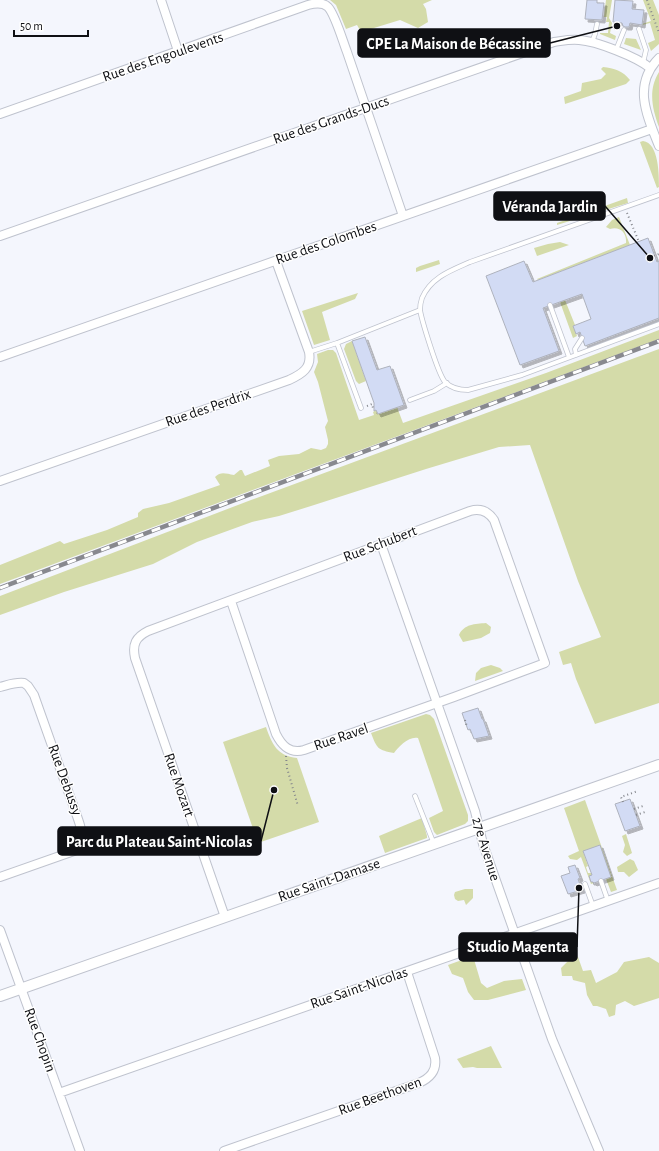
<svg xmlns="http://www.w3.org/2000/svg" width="659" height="1151" viewBox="0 0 659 1151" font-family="'Alegreya Sans',sans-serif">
  <defs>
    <filter id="shadow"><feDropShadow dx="3" dy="3" stdDeviation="0" flood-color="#0004"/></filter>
  </defs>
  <rect width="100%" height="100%" fill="#f4f6fd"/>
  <path fill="#d4dba9" d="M 330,0 L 432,0 L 423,4 L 426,9 L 428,22 L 418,28 L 400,20 L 361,32 L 357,25 L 346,29 L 336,5 Z
    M 606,0 L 612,0 L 609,18 L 612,23 L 610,33 L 616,36 L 615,40 L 600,34 L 600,33 L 608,33 L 609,22 L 606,22 L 607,17 L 604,17 Z
    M 643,0 L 653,0 L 659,15 L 659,44 L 651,51 L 648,43 L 655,40 L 650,23 L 642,25 L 642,24 L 651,21 Z
    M 626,38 L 636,39 L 641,50 L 624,44 Z
    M 603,67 C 614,68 623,71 630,80 L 626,84 L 565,104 L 564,97 L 581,91 L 582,83 L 601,79 L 606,74 L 601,69 Z
    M 659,72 L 659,127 C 652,108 648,90 659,72 Z
    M 643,141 C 659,143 659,175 659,187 L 657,188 L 640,142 Z
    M 627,198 L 628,203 L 557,225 L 557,223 Z
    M 619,217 L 630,245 L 538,280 L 537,279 L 626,243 C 627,233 620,226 610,229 L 606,227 L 612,220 Z
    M 560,242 L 569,245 L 537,256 L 534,248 L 548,244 Z
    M 439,260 L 440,264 L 416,272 L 416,268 L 420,266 Z
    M 358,293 L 355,299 L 322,312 L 330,340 L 314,345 L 302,311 Z
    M 565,300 L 575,325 L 573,326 L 577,336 L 573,338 L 560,302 Z
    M 659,330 L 659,339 L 0,584 L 0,565 L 60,541 L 64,544 L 107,530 L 138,517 L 138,513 L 143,509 L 169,503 L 220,485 L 215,477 C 221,471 226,474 234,475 L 240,470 L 242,470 L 245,476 L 270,466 L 268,460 L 279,456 L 299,454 L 311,448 L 321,450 L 326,448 L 328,444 L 328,440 L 325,427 L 328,421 L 318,382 L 314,372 L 318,362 L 317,354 L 328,350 L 333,350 L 336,353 L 359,420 L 374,415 L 373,412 L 376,410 L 378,414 L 397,407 L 403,423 L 546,373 Z
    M 352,341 L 366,381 L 359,384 L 356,381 L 344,349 L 346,344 Z
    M 659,349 L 659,703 L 595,724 L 576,679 L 571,663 L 563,665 L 559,652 L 601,637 L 578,581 L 530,445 L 499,447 L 426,469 L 311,506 L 279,516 L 252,522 L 197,542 L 153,564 L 64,592 L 0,615 L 0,596 L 251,500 Z
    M 486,623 L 491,627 L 490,633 L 481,638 L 463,642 L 459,635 C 464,624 475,624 486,623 Z
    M 491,665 L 500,668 L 503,671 L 475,681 L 476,673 L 481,668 Z
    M 426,714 L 430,715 L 434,719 L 468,815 L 468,821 L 465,824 L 437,835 L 434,832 L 429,818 L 443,811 L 418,738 C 409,736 399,746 394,753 C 378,750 377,749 371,733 Z
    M 266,727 C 272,744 277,756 297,758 L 319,822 L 258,843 L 223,742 Z
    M 585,800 L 617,890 L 611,892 L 606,879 L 611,877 L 583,851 L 588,866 L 586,867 L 588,873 L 591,873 L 592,875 L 589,877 L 591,882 L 593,882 L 594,883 L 591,884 L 581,857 L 577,860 L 570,859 L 568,856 L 579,851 L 564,808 Z
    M 422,818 L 427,836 L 427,838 L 385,853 L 379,836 Z
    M 626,834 L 632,853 L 627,856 L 623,852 L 625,845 L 622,836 Z
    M 630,859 L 634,861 L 638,870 L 629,877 L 624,872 L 618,872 L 617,867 Z
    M 465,889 L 473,889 L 473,898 L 466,905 L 464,900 L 458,901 L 455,899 L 454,895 L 455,892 Z
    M 473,956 L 481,983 L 487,988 L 504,981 L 522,979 L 526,990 L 488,1000 L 474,1000 L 468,992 L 463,978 L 452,974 L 448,965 Z
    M 572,957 L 578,957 L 583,971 L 591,970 L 596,983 L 617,972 L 624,962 L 649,957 L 659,963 L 659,998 L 634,1006 L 625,1001 L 616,1005 L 615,1015 L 609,1017 L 606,1009 L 597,1006 L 593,1006 L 587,995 L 585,983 L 573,980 L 572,976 L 562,976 L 561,968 Z
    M 491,1046 L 502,1068 L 477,1068 L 473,1067 L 463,1068 L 457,1059 Z"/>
  <path fill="#d2dbf4" stroke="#aeb2bd" filter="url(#shadow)" d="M 587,0 L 597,0 L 597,3 L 604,3 L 602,20 L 585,19 Z
    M 615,0 L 633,1 L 632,9 L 644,10 L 642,25 L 630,23 L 629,27 L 625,27 L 623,26 L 622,23 L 613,22 Z
    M 648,238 L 657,262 L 659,261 L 659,318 L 585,346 L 580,332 L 576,334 L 573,326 L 591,319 L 582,294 L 543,308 L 559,351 L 520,365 L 486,276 L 524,261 L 533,282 Z
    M 365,337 L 377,370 L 390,366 L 404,405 L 378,414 L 376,410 L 374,411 L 374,403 L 352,341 Z
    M 478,708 L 482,719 L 483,719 L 489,736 L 474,739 L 470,729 L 468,730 L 462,713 Z
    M 630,799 L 640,826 L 625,831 L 615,804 Z
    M 600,845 L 611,877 L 594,883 L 593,882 L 591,882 L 589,876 L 592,875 L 583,851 Z
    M 575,865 L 580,878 L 578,879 L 582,890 L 568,894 L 561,876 L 570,873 L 568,867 Z"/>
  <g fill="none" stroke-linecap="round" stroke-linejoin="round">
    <g stroke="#bfc3ce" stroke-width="5.5">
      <path id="service" d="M 639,29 L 646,50 L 643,63
        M 592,42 L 595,34 L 597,24
        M 616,50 L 624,30
        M 659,195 L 470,262 C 452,270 431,277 422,298 C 421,301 420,306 420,310 C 422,321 438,374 445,382 C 451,388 460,390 468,390 L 522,375 L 659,324
        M 550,305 L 569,357
        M 337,343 L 420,310
        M 309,352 L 337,343 L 361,408
        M 576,355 L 575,349 L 582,338
        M 410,400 L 434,391 L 447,383
        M 415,796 L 434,844
        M 601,881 L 608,901
        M 585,884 L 593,906"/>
    </g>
    <g stroke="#bfc3ce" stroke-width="10">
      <path id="minor" d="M 161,0 L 178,51
        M 659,58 C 632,85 647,116 659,146
        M 0,114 L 308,5 C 315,3 323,2 328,7 C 335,14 343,42 347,52 C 366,107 384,161 403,216
        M 0,236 L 554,42 C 562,41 570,39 579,40 C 596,41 637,57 650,68
        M 0,357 L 652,129
        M 0,481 L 289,380 C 302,374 312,368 309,352 L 276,261
        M 381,544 L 475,811 L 483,844 L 552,1039 L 599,1151
        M 0,687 C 8,685 15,682 24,683 L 28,686 L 34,695 L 78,819 C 82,830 85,843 74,851 L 0,877
        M 225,917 L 135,658 C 132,644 136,637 148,631 L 470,511 C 480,508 488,511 494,520 L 545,663 L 454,697 L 304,750 C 290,754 282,746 276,734 L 231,601
        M 0,930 L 80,1151
        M 59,1093 L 659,883
        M 224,1151 L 419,1083 C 430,1078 437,1071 435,1058 L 407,972"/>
    </g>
    <g stroke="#bfc3ce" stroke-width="12">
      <path id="tertiary" d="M 0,996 L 659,765"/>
    </g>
    <path stroke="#84868c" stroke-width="2" stroke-dasharray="1 3" stroke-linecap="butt" d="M 647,0 L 659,33
      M 627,213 L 639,242
      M 654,256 L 659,254
      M 367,406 L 372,404 L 373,408 L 374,407
      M 465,720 L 467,727
      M 286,756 L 287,768 L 298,806
      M 623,802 L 621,797 L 638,791
      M 634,809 L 643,806
      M 636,815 L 645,812"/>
    <use href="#service" stroke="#fff" stroke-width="4"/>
    <use href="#minor" stroke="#fff" stroke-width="8"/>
    <use href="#tertiary" stroke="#fff" stroke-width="10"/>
    <g stroke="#88898f" stroke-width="4.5">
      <path id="rail" d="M 0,588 L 659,341"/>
    </g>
    <use href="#rail" stroke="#fff" stroke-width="3" stroke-dasharray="9" stroke-linecap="butt"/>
  </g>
  <g text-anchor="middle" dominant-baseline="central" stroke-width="3" stroke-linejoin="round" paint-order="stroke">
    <g font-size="15" fill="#0f1014" stroke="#fff">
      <text transform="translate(163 57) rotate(-19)">Rue des Engoulevents</text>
      <text transform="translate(331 120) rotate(-19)">Rue des Grands-Ducs</text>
      <text transform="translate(326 243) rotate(-19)">Rue des Colombes</text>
      <text transform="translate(208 408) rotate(-19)">Rue des Perdrix</text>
      <text transform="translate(380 544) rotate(-21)">Rue Schubert</text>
      <text transform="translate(341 737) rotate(-19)">Rue Ravel</text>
      <text transform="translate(65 780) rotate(70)">Rue Debussy</text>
      <text transform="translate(179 785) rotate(71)">Rue Mozart</text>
      <text transform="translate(486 849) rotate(73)">27e Avenue</text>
      <text transform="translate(329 880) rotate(-19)">Rue Saint-Damase</text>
      <text transform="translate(359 988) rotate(-19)">Rue Saint-Nicolas</text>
      <text transform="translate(40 1040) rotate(70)">Rue Chopin</text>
      <text transform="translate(380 1096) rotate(-20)">Rue Beethoven</text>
    </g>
  </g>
  <path fill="none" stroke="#0f1014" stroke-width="1.5" d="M617 26L550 43M650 258L605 206M274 790L261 841M579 888L577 947"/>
  <g fill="#0f1014" stroke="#fff" stroke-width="1.5">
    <circle cx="617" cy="26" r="4"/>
    <circle cx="650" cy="258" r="4"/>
    <circle cx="274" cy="790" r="4"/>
    <circle cx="579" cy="888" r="4"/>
  </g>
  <g fill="#0f1014" stroke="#0f1014" stroke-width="1.5">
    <rect x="358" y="29" width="192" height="28" rx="4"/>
    <rect x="494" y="192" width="111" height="28" rx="4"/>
    <rect x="58" y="827" width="203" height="28" rx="4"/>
    <rect x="459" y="933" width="118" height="28" rx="4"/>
  </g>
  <g font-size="16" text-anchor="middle" font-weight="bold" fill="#fff">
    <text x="454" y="49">CPE La Maison de Bécassine</text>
    <text x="550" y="212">Véranda Jardin</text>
    <text x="159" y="847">Parc du Plateau Saint-Nicolas</text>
    <text x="518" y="952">Studio Magenta</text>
  </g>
  <path d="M14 30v6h74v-6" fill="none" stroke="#0f1014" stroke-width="2"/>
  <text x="20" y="30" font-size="12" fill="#0f1014" stroke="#ffffff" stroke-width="3" paint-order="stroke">50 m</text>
</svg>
